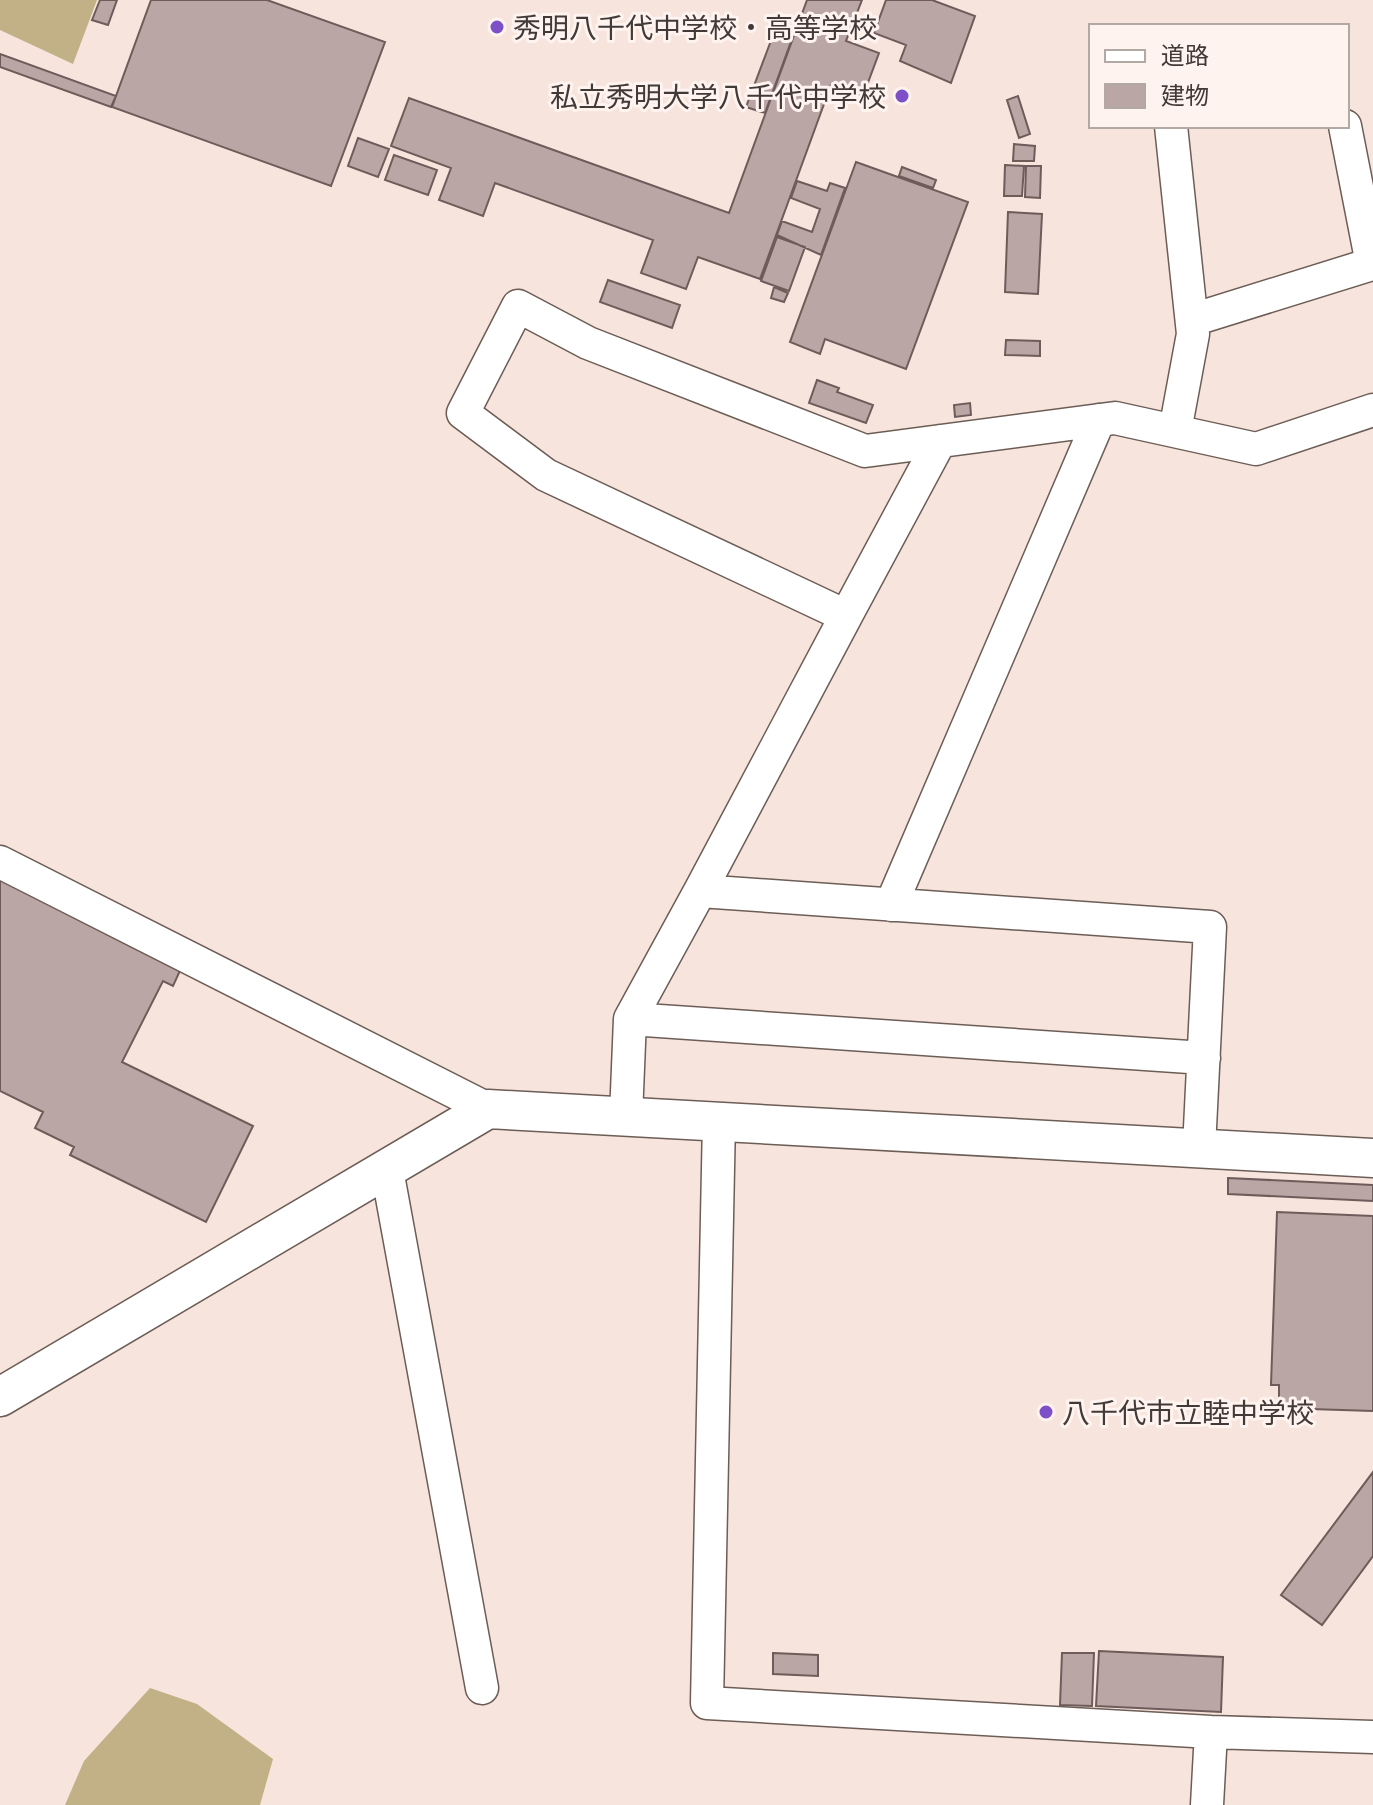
<svg xmlns="http://www.w3.org/2000/svg" width="1373" height="1805" viewBox="0 0 1373 1805" font-family="Commissioner,'Noto Sans JP',sans-serif">
  <rect width="100%" height="100%" fill="#f7e4dd"/>
  <path fill="#c2b087" d="M 0,0 L 97,0 L 73,64 L 0,30 Z
    M 150,1688 L 197,1704 L 273,1759 L 260,1805 L 65,1805 L 84,1761 Z"/>
  <path fill="#baa6a5" stroke="#6e5c5b" stroke-width="2" d="M 100,0 L 117,0 L 108,25 L 92,20 Z
    M 151,0 L 267,0 L 385,42 L 331,186 L 112,107 Z
    M 807,0 L 862,0 L 846,41 L 879,53 L 863,96 L 831,85 L 760,279 L 698,257 L 686,289 L 641,273 L 653,240 L 495,183 L 483,216 L 439,200 L 451,168 L 391,146 L 409,98 L 729,213 Z
    M 886,0 L 932,0 L 975,16 L 951,83 L 900,61 L 906,45 L 874,33 Z
    M 775,30 L 793,36 L 765,113 L 746,107 Z
    M 0,54 L 116,96 L 111,107 L 0,67 Z
    M 1018,96 L 1030,134 L 1019,138 L 1007,100 Z
    M 358,138 L 389,149 L 378,177 L 348,166 Z
    M 1014,144 L 1035,146 L 1034,161 L 1013,161 Z
    M 394,155 L 437,170 L 428,195 L 385,180 Z
    M 856,162 L 968,202 L 906,369 L 825,339 L 820,354 L 790,342 Z
    M 1005,165 L 1024,166 L 1022,196 L 1004,196 Z
    M 1026,166 L 1041,166 L 1040,198 L 1025,197 Z
    M 902,167 L 936,180 L 933,188 L 899,176 Z
    M 797,181 L 827,191 L 830,183 L 845,188 L 821,255 L 777,235 L 782,221 L 812,232 L 820,209 L 791,198 Z
    M 1008,212 L 1042,214 L 1038,294 L 1005,292 Z
    M 777,237 L 805,247 L 789,291 L 761,281 Z
    M 608,280 L 680,305 L 672,328 L 600,302 Z
    M 774,287 L 788,293 L 784,302 L 771,298 Z
    M 1006,340 L 1040,341 L 1040,356 L 1005,355 Z
    M 817,380 L 839,388 L 837,392 L 873,405 L 866,423 L 809,403 Z
    M 970,403 L 971,415 L 955,417 L 954,405 Z
    M 0,872 L 184,962 L 173,986 L 163,981 L 122,1062 L 253,1126 L 206,1222 L 70,1155 L 74,1147 L 35,1128 L 43,1112 L 0,1091 Z
    M 1228,1178 L 1373,1185 L 1373,1201 L 1228,1194 Z
    M 1277,1212 L 1373,1216 L 1373,1411 L 1279,1408 L 1279,1385 L 1271,1385 Z
    M 1373,1472 L 1373,1556 L 1322,1625 L 1281,1595 Z
    M 1099,1651 L 1223,1657 L 1221,1712 L 1096,1706 Z
    M 773,1653 L 818,1655 L 818,1676 L 773,1674 Z
    M 1062,1653 L 1094,1653 L 1092,1706 L 1060,1705 Z"/>
  <g fill="none" stroke-linecap="round" stroke-linejoin="round">
    <g stroke="#6c5d56" stroke-width="35">
      <path id="minor" d="M 1171,126 L 1193,334 L 1175,431
        M 1192,320 L 1372,264 L 1345,126
        M 940,441 L 846,616 L 546,475 L 463,413 L 518,306 L 588,343 L 865,451 L 1115,418 L 1256,449 L 1373,410
        M 0,862 L 488,1109
        M 700,891 L 846,616
        M 891,905 L 1099,420
        M 630,1019 L 1204,1058
        M 626,1116 L 630,1019 L 700,891 L 1210,927 L 1199,1148
        M 719,1120 L 707,1703 L 1211,1732 L 1373,1737
        M 387,1170 L 482,1688
        M 1207,1805 L 1211,1732"/>
    </g>
    <g stroke="#6c5d56" stroke-width="41">
      <path id="tertiary" d="M 0,1397 L 488,1109 L 1373,1158"/>
    </g>
    <use href="#minor" stroke="#fff" stroke-width="32"/>
    <use href="#tertiary" stroke="#fff" stroke-width="38"/>
  </g>
  <g fill="#7d4fc8" stroke="#fef3ef" stroke-width="3">
    <circle cx="497" cy="27" r="8"/>
    <circle cx="902" cy="96" r="8"/>
    <circle cx="1046" cy="1412" r="8"/>
  </g>
  <g text-anchor="middle" dominant-baseline="central" stroke-width="6" stroke-linejoin="round" paint-order="stroke">
    <g font-size="28" fill="#413a37" stroke="#fef3ef" text-anchor="start">
      <text x="513" y="27">秀明八千代中学校・高等学校</text>
      <text x="886" y="96" text-anchor="end">私立秀明大学八千代中学校</text>
      <text x="1062" y="1412">八千代市立睦中学校</text>
    </g>
  </g>
  <rect x="1089" y="24" width="260" height="104" fill="#fef3ef" stroke="#b2a9a5" stroke-width="2"/>
  <rect x="1105" y="50" width="40" height="12" fill="#ffffff" stroke="#b2a9a5" stroke-width="2"/>
  <text x="1161" y="64" font-size="24" fill="#413a37">道路</text>
  <rect x="1105" y="84" width="40" height="24" fill="#baa6a5" stroke="#b2a9a5" stroke-width="2"/>
  <text x="1161" y="104" font-size="24" fill="#413a37">建物</text>
</svg>
